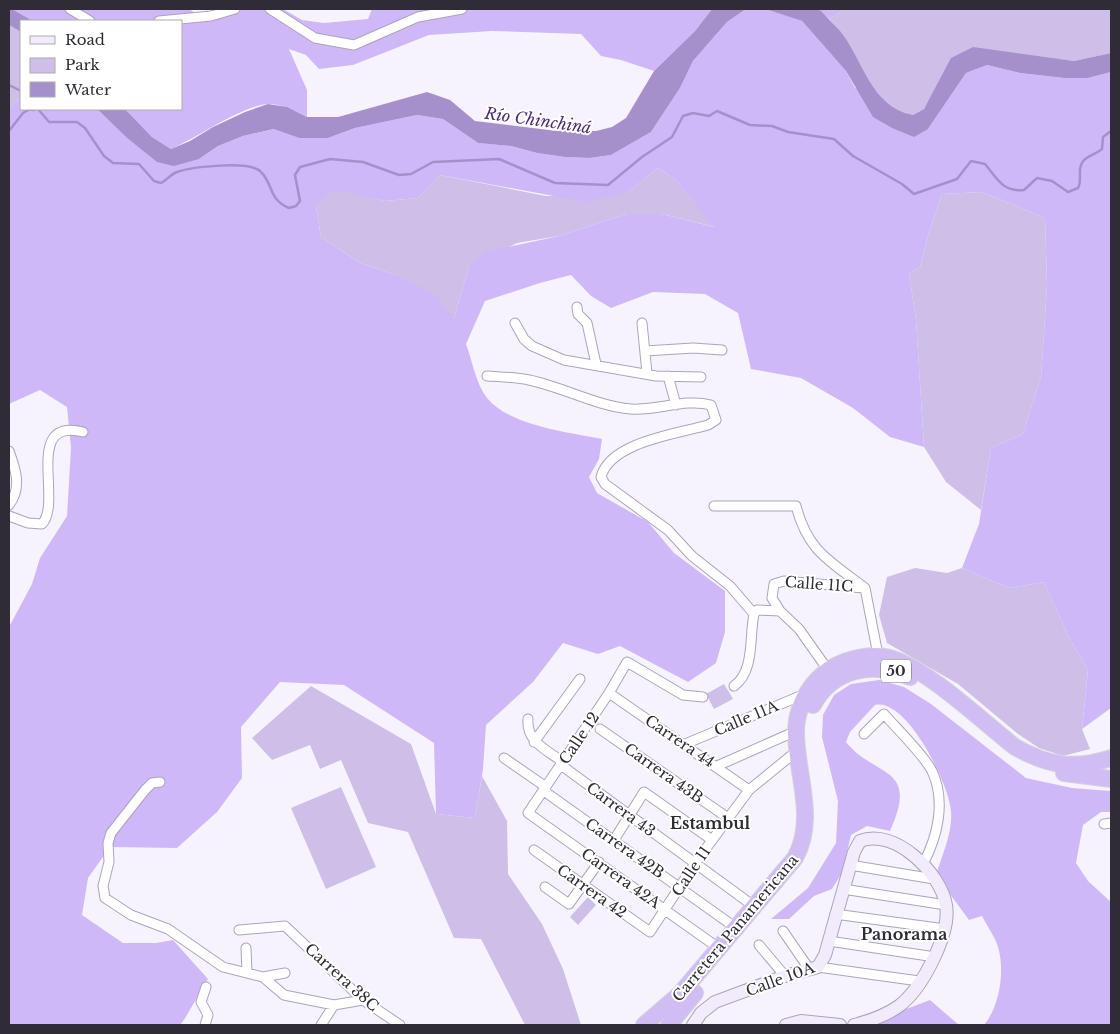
<svg xmlns="http://www.w3.org/2000/svg" width="1120" height="1034" viewBox="0 0 1120 1034" font-family="'Libre Baskerville',serif">
  <rect width="100%" height="100%" fill="#f7f3fe"/>
  <path fill="#cdbfe8" d="M 846,9 L 1111,9 L 1111,53 L 1074,61 L 1005,53 L 937,87 L 924,109 L 913,115 C 867,105 859,50 829,19 Z
    M 9,25 L 21,32 L 21,98 L 9,107 Z
    M 658,168 L 676,180 L 715,227 L 662,214 L 626,214 L 559,236 L 517,243 L 469,267 L 454,318 L 395,275 L 360,263 L 321,237 L 316,207 L 334,189 L 385,201 L 418,198 L 440,175 L 546,196 L 627,193 Z
    M 982,192 L 1045,218 L 1047,286 L 1041,377 L 1023,434 L 991,448 L 981,510 L 946,482 L 924,447 L 916,320 L 909,273 L 920,267 L 930,228 L 942,194 Z
    M 915,568 L 947,573 L 962,568 L 1009,588 L 1044,582 L 1068,635 L 1088,670 L 1082,729 L 1090,749 L 1063,756 L 1039,748 L 1018,734 L 958,684 L 887,643 L 879,615 L 887,577 Z
    M 724,684 L 733,699 L 714,709 L 706,694 Z
    M 311,686 L 411,744 L 436,814 L 475,818 L 482,776 L 507,821 L 508,874 L 542,924 L 563,969 L 581,1025 L 525,1025 L 481,939 L 454,938 L 408,832 L 368,823 L 341,760 L 320,769 L 310,745 L 272,760 L 252,738 Z
    M 341,787 L 376,867 L 326,889 L 291,808 Z
    M 588,897 L 596,905 L 578,925 L 570,917 Z"/>
  <path fill="#cfb8f7" fill-rule="evenodd" d="M 12,9 L 189,9 L 201,17 L 219,9 L 283,9 L 302,20 L 324,23 L 368,19 L 372,9 L 712,9 L 695,31 L 654,71 L 621,60 L 601,56 L 581,34 L 492,31 L 429,35 L 353,65 L 319,69 L 306,55 L 289,49 L 307,90 L 307,117 C 295,111 284,105 270,104 C 246,103 195,139 171,149 L 152,137 L 125,109 L 181,109 L 181,21 L 33,21 Z
    M 746,9 L 772,10 L 802,21 L 846,71 L 855,88 L 928,129 L 966,73 L 987,65 L 1020,73 L 1064,78 L 1088,78 L 1111,72 L 1111,708 L 1082,729 L 1088,670 L 1068,635 L 1044,582 L 1009,588 L 962,568 L 979,524 L 991,448 L 1023,434 L 1041,377 L 1047,286 L 1045,218 L 982,192 L 942,194 L 930,228 L 920,267 L 909,273 L 916,320 L 924,447 L 890,437 L 853,408 L 801,378 L 751,369 L 738,313 L 705,294 L 653,292 L 611,308 L 591,296 L 571,275 L 540,283 L 485,301 L 466,344 C 472,360 476,384 487,398 C 510,426 568,432 602,439 L 599,459 L 589,477 L 597,493 L 648,522 L 674,553 L 725,591 L 725,632 L 716,663 L 688,682 L 620,646 L 598,654 L 563,643 L 533,682 L 486,725 L 483,769 L 475,818 L 436,814 L 434,743 L 344,685 L 280,682 L 241,727 L 242,778 L 217,812 L 177,848 L 110,847 L 88,878 L 82,915 L 123,943 L 156,943 L 173,940 L 208,979 L 184,1020 L 180,1025 L 9,1025 L 9,627 L 32,584 L 40,558 L 67,516 L 71,448 L 67,407 L 40,390 L 9,404 L 9,107 L 21,98 L 21,109 L 97,109 L 126,137 L 199,159 L 218,146 L 243,136 L 275,129 L 299,138 L 328,138 L 355,128 L 417,115 L 443,119 L 478,143 L 511,146 L 537,153 L 565,157 L 590,158 L 611,155 L 651,132 L 680,88 L 693,61 L 727,22 ZM 658,168 L 676,180 L 714,227 L 662,214 L 626,214 L 559,236 L 484,252 L 469,267 L 454,318 L 433,293 L 395,275 L 360,263 L 321,237 L 316,207 L 334,190 L 385,201 L 418,198 L 440,175 L 586,202 L 627,193 Z
    M 817,9 L 846,9 L 829,19 Z
    M 879,680 L 904,687 L 931,704 L 1026,778 L 1072,788 L 1111,791 L 1111,812 L 1101,812 L 1083,825 L 1076,863 L 1088,881 L 1111,902 L 1111,1025 L 984,1025 C 1000,1006 1005,970 998,947 C 995,937 987,926 982,916 L 969,920 L 936,875 C 942,855 953,832 951,811 C 949,784 907,698 875,705 L 850,732 L 846,742 C 875,778 920,765 890,831 L 867,826 L 851,835 L 842,873 L 832,889 L 814,896 L 789,919 L 771,919 L 808,888 L 836,843 L 838,801 L 822,737 L 823,715 L 834,695 L 851,684 Z
    M 930,1000 L 959,1025 L 859,1025 L 875,1021 Z"/>
  <path fill="#a690cc" d="M 9,9 L 12,9 L 33,21 L 21,21 L 21,32 L 9,25 Z
    M 712,9 L 746,9 L 727,22 L 693,61 L 680,88 L 651,132 L 611,155 L 590,158 L 565,157 L 537,153 L 511,146 L 478,143 L 443,119 L 417,115 L 355,128 L 328,138 L 299,138 L 274,129 L 243,136 L 218,146 L 199,159 L 174,166 L 157,162 L 126,137 L 97,109 L 125,109 L 152,137 L 171,149 L 190,141 L 213,127 L 245,112 L 268,104 L 287,107 L 307,117 L 338,117 L 427,92 L 450,100 L 475,121 L 557,131 L 596,131 L 612,127 L 626,118 L 654,71 L 695,31 Z
    M 766,9 L 817,9 L 821,11 C 827,18 834,24 840,31 C 864,61 870,106 913,115 L 924,109 L 951,58 L 973,47 L 1074,61 L 1111,53 L 1111,72 L 1088,78 L 1064,78 L 1020,73 L 987,65 L 966,73 L 928,129 L 914,137 L 892,128 L 873,117 L 846,71 L 802,21 Z"/>
  <g fill="none" stroke-linecap="round" stroke-linejoin="round">
    <path stroke="#a690cc" stroke-width="2.5" d="M 9,85 L 21,91
      M 38,109 L 49,122 L 77,122 L 85,128 L 104,156 L 113,163 L 139,164 L 154,181 L 161,183 C 167,180 171,174 177,172 C 191,167 251,160 261,172 C 274,185 268,199 289,208 L 296,206 L 300,201 L 295,175 L 300,167 L 330,159 L 363,162 L 399,175 L 411,174 L 433,162 L 499,159 L 555,183 L 608,185 L 642,157 L 672,137 L 683,116 L 693,113 L 709,116 L 717,111 L 750,125 L 772,126 L 788,132 L 834,139 L 853,156 L 902,184 L 914,194 L 957,179 L 971,161 L 985,164 C 997,178 1002,192 1024,190 L 1037,178 L 1052,181 L 1068,192 L 1078,188 C 1083,179 1076,169 1084,160 C 1088,156 1096,154 1102,149 L 1103,137 L 1111,131
      M 9,131 L 23,113 L 30,109 L 34,110"/>
    <g stroke="#aca3bd" stroke-width="11">
      <path id="street" d="M 70,9 L 90,21
        M 270,9 L 315,38 L 354,45 L 418,17 L 462,9
        M 159,21 L 211,16 L 235,9
        M 577,307 L 578,314 L 587,323 L 596,364
        M 515,323 L 524,339 L 532,346 L 564,360 L 656,376 L 701,377
        M 642,323 L 647,373
        M 645,351 L 693,348 L 722,350
        M 487,376 C 501,377 515,377 529,380 C 563,387 596,406 631,409 C 658,411 685,398 711,405 L 716,420 L 708,425 C 677,434 610,442 601,477 L 605,484 L 668,530 L 692,556 L 730,586 L 754,614
        M 668,376 L 676,405
        M 9,451 C 16,470 22,488 9,505
        M 714,506 L 796,506 C 808,552 830,561 865,588 L 878,655
        M 9,516 L 28,523 L 42,524 C 63,502 23,417 83,432
        M 754,614 L 757,610 L 780,611
        M 828,670 L 799,629 L 780,611 L 772,598 L 774,584 L 784,581 L 864,588
        M 734,686 C 755,671 749,637 754,614
        M 609,693 L 749,790
        M 703,697 L 683,695 L 627,662 L 609,693 L 528,813 L 713,944
        M 528,719 C 526,742 547,750 563,762
        M 600,729 L 728,818
        M 864,734 L 884,714 C 897,729 924,755 932,771 C 946,801 938,836 923,864
        M 534,742 L 580,679
        M 685,744 L 805,694
        M 504,758 L 546,787
        M 561,765 L 755,907
        M 717,766 L 796,731
        M 160,782 L 152,783 L 145,790 L 111,833 L 108,843 L 109,862 L 103,886 L 105,898 L 131,915 L 168,929 L 223,967 L 263,977 L 284,995 L 334,1005 L 363,1000
        M 544,791 L 729,923
        M 1104,824 L 1111,823
        M 614,840 L 644,792 L 712,840
        M 534,850 L 650,932 L 696,862 L 749,790 L 798,750
        M 850,865 L 934,879
        M 545,887 L 569,904 L 599,862
        M 843,889 L 946,905
        M 835,914 L 945,929
        M 239,930 L 285,926 L 363,1000 L 400,1025
        M 783,931 L 810,970
        M 829,941 L 935,957
        M 759,945 L 785,976
        M 246,948 L 247,973
        M 818,967 L 919,981
        M 263,977 L 285,973
        M 205,1025 L 208,1015 L 201,1002 L 206,987
        M 321,1025 L 334,1005"/>
    </g>
    <g stroke="#aca3bd" stroke-width="14">
      <path id="secondary" d="M 693,1025 L 701,1013 L 715,1002 L 785,976 L 818,967 L 825,955 L 854,852 L 860,841 C 894,827 941,873 946,905 C 951,934 922,989 899,1006 C 885,1016 870,1021 854,1025
        M 786,1025 L 801,1021 L 840,1025"/>
    </g>
    <g stroke="#d5d5d7" stroke-width="18">
      <path id="highway" d="M 813,705 C 833,668 874,661 910,677
        M 1064,773 L 1111,779
        M 644,1025 L 680,994 L 795,858 C 817,819 796,774 796,732 C 796,711 806,689 822,675 C 839,660 871,651 893,659 C 930,671 983,722 1015,747 C 1049,766 1074,770 1111,758
        M 669,1025 L 695,993"/>
    </g>
    <use href="#street" stroke="#fff" stroke-width="9"/>
    <use href="#secondary" stroke="#f1ebfc" stroke-width="12"/>
    <use href="#highway" stroke="#d0bdf4" stroke-width="16"/>
  </g>
  <g text-anchor="middle" dominant-baseline="central" stroke-width="4" stroke-linejoin="round" paint-order="stroke">
    <rect fill="#fff" stroke="#6d6b72" stroke-width="1" x="881" y="659.5" width="30" height="23" rx="4"/>
    <g font-size="14" font-weight="bold" fill="#2f2c36">
      <text x="896" y="671">50</text>
    </g>
    <g font-size="15" fill="#2f2c36" stroke="#fff">
      <text transform="translate(819 584) rotate(4)">Calle 11C</text>
      <text transform="translate(746 718) rotate(-23)">Calle 11A</text>
      <text transform="translate(579 738) rotate(-56)">Calle 12</text>
      <text transform="translate(680 741) rotate(34)">Carrera 44</text>
      <text transform="translate(664 773) rotate(35)">Carrera 43B</text>
      <text transform="translate(621 809) rotate(36)">Carrera 43</text>
      <text transform="translate(625 848) rotate(35)">Carrera 42B</text>
      <text transform="translate(691 871) rotate(-56)">Calle 11</text>
      <text transform="translate(621 878) rotate(35)">Carrera 42A</text>
      <text transform="translate(592 891) rotate(35)">Carrera 42</text>
      <text transform="translate(735 928) rotate(-50)">Carretera Panamericana</text>
      <text transform="translate(342 977) rotate(42)">Carrera 38C</text>
      <text transform="translate(780 979) rotate(-20)">Calle 10A</text>
    </g>
    <g font-size="16" font-style="italic" fill="#4b2b74" stroke="#fff">
      <text transform="translate(538 120) rotate(8)">Río Chinchiná</text>
    </g>
    <g font-size="16" font-weight="bold" fill="#2f2c36" stroke="#fff">
      <text x="710" y="823">Estambul</text>
      <text x="904" y="934">Panorama</text>
    </g>
  </g>
  <rect width="1120" height="1034" fill="none" stroke="#2f2c36" stroke-width="20"/>
  <rect x="20" y="20" width="162" height="90" fill="#ffffff" stroke="#acabaf"/>
  <rect x="30" y="36" width="25" height="8" fill="#f1ebfc" stroke="#acabaf"/>
  <text x="65" y="45" font-size="15" fill="#2f2c36">Road</text>
  <rect x="30" y="58" width="25" height="15" fill="#cdbfe8" stroke="#acabaf"/>
  <text x="65" y="70" font-size="15" fill="#2f2c36">Park</text>
  <rect x="30" y="82" width="25" height="15" fill="#a690cc" stroke="#acabaf"/>
  <text x="65" y="95" font-size="15" fill="#2f2c36">Water</text>
</svg>
